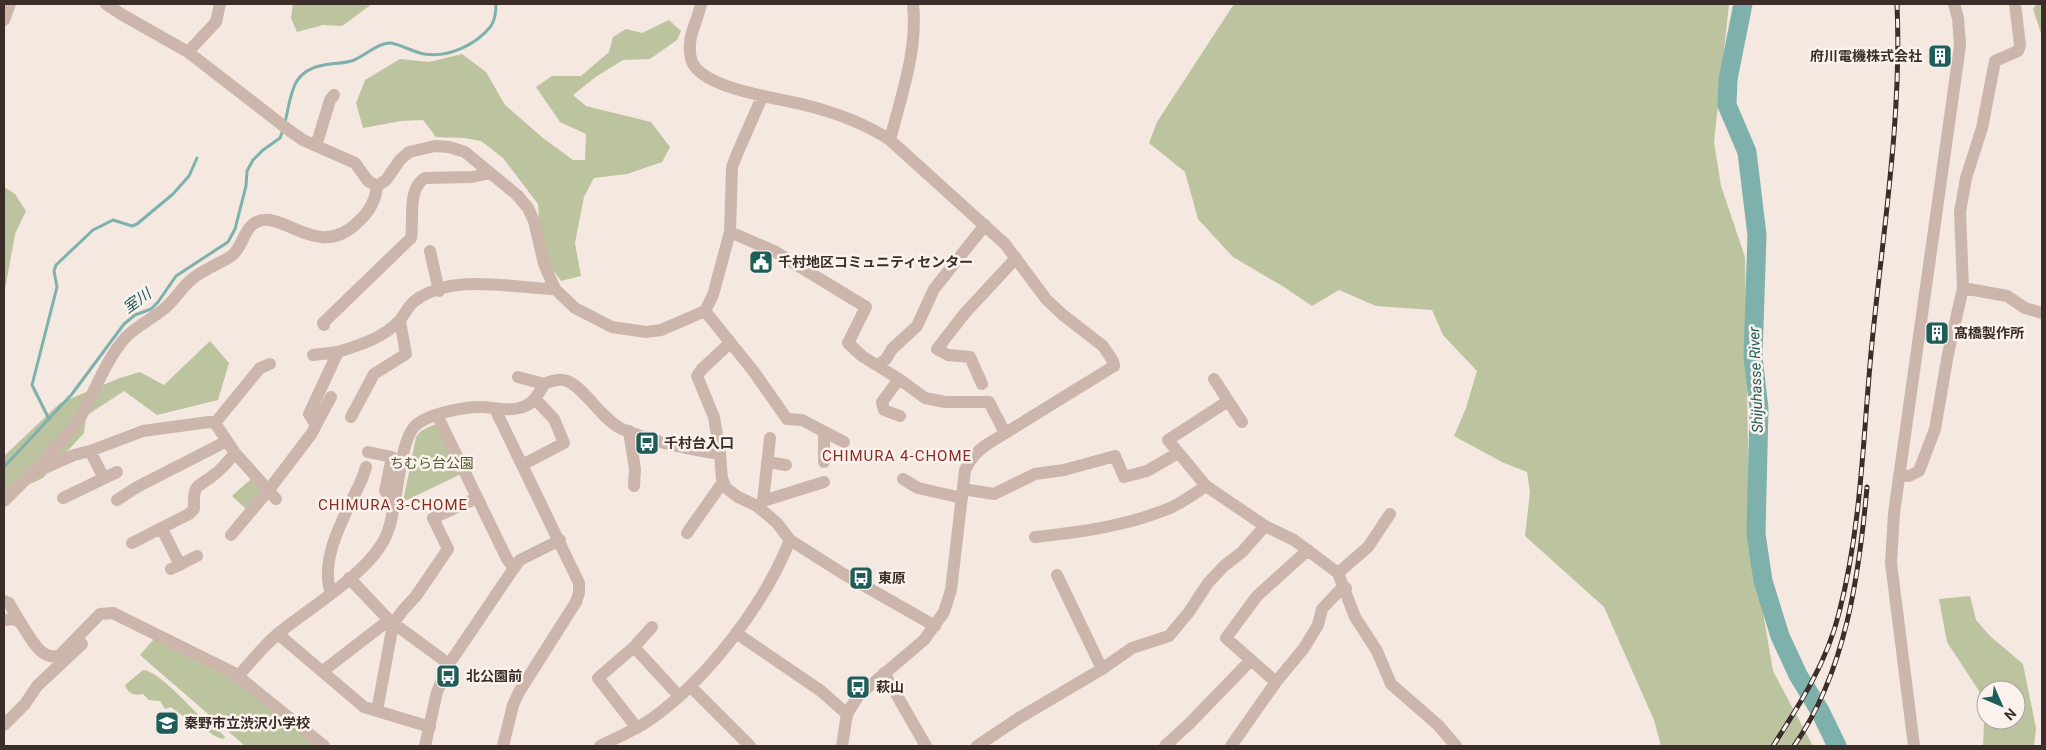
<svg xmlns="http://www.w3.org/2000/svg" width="2046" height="750" viewBox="0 0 2046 750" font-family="Roboto,'Noto Sans JP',sans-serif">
  <rect width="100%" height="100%" fill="#f4e8e0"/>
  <path fill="#bcc39f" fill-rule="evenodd" d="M 293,4 L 372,4 L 342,26 L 323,25 L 297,32 L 291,18 Z
    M 1234,4 L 1729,4 L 1714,142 L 1721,186 L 1745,257 L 1749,514 L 1760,595 L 1773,671 L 1813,746 L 1661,746 L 1654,720 L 1604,607 L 1525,536 L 1530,492 L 1527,472 L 1504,463 L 1454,436 L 1466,408 L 1477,371 L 1443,335 L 1432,310 L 1376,306 L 1339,290 L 1312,306 L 1284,287 L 1233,257 L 1198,219 L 1185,172 L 1149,143 L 1157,122 Z
    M 2037,4 L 2042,4 L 2042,36 L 2033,9 Z
    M 669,20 L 681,31 L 677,40 L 650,59 L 623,60 L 597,76 L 573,95 L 586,106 L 651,122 L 670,147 L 662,162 L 627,174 L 594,178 L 584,197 L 575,243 L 581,276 L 561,281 L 542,255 L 538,204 L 503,158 L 481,141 L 464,138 L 436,137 L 423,120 L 401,121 L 363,128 L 356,103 L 365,80 L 400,59 L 429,62 L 462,54 L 486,72 L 505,105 L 543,138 L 573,160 L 585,160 L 586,134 L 560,122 L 536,87 L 552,76 L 581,76 L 609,52 L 613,37 L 626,29 L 642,33 Z
    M 4,187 L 15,194 L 26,211 L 15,234 L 4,295 Z
    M 210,341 L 229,363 L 218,400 L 157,415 L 124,391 L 86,416 L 84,433 L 43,478 L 4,496 L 4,456 L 60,403 L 120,378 L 140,372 L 164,385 Z
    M 433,425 L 439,426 L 461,474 L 403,502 L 416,437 L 421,431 Z
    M 251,479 L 261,490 L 247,510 L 232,496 Z
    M 1970,596 L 1976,620 L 1990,636 L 2023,664 L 2036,728 L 2034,746 L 1983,746 L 1984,722 L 1979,691 L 1947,642 L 1939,599 ZM 1986,690 L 2016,690 L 2016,720 L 1986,720 Z
    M 154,639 L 232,678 L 317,746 L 245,746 L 140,655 Z
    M 143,670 C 158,671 186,703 198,714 C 206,722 218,728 225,737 L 223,739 C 215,737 208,733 205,726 L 189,723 L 188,720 L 171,707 L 165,709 L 160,701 L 149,700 L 143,694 C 135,696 128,694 125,685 Z"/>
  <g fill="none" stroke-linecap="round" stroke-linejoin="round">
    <path stroke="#7eb1ac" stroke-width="3" d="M 285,122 C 292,95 290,71 324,65 C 334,63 344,64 354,60 C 365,56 378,42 391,43 C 402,45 413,52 424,54 C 448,58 476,45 491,26 C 495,20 496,10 496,4
      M 49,419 L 32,385 L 57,287 L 54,271 L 56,265 L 93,230 L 113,220 L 132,226 L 137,224 L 173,194 L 189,176 L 197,158
      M 4,467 L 72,394 L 124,324 L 135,315 L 151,309 L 158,302 L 176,276 L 228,242 L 235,229 L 246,186 L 247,171 L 253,160 L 263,150 L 280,138 L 283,130"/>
    <path stroke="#7eb1ac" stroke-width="19" d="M 1743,4 L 1728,79 L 1727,105 L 1747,152 L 1757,235 L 1753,357 L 1759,408 L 1756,534 L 1763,581 L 1780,636 L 1798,675 L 1820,711 L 1837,746"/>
    <path stroke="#ccb6ab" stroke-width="12" d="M 106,4 L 121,14 L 188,52 L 290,131 L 303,140 L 355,163 L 368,181 L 377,186
      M 701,4 C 697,24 686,37 691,59 C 699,89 779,98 805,105 C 833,112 866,124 890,140 L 1005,244 L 1046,299 L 1063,315 L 1103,346 L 1113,361 L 1114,366
      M 4,20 L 10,4
      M 188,52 L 216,22 L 220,4
      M 890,140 C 901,96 918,50 913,4
      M 316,146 L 330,100 L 334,95
      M 377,186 L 386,180 L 400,160 L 409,152 L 435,146 L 449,147 L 465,152 L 517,195 L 528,208 L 534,221 L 544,264 L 555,289 L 575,308 L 612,327 L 646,332 L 661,330 L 705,311 L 713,295 L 730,232 L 732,167 L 737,154 L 762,97
      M 730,232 L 774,251 L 866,307 L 848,343 L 862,356 L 899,379 L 925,398 L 945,402 L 989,402 L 1005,433
      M 430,251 L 439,291
      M 1963,288 L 2007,296 L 2025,308 L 2042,313
      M 705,311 L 754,372 L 787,419 L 802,420 L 844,442
      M 324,325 L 323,323 L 411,238 C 414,220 407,188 425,178 L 472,177 L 490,173
      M 313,355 L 338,352
      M 878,365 L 886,359 L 892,349 L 917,326 L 934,289 L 985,225
      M 518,377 L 544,384
      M 899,379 L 882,402 L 884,410 L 900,416
      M 1214,379 L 1242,422
      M 982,384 L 970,357 L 948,355 L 937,349 L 965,313 L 1016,258
      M 1228,401 L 1168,440 L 1206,486 L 1265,526 L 1294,540 L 1338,573 L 1355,617 L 1377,651 L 1391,684 L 1438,725 L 1456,746
      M 437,415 L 507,559 L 514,568
      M 351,417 L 374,374 L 406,354 L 400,321
      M 215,423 L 260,368 L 270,364
      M 316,425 L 331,397
      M 629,431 L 635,469 L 634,486
      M 90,451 L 104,478
      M 368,452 L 392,457 L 385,491 L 395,501
      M 720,454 L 714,417 L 697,376 L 702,369 L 730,343
      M 767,462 L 786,465
      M 824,462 L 824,432
      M 522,465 L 564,443 L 554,419 L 535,399
      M 31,474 C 46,456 70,435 81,416 C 95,391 106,359 126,337 C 138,325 152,319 165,308 C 175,300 181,288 191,280 C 202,270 217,265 230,257 C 240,251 243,234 251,226 C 277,200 316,266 359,221 C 370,211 376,200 377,186
      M 1899,475 L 1909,476 L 1919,471 L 1935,429 L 1948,354 L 1963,288 L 1960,212 L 1966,178 L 1982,128 L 1995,61 L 2018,51 L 2020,45 L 2015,4
      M 903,479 L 918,488 L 962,498
      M 963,489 L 994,494 L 1035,474 L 1064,470 L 1115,456 L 1124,477 L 1147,471 L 1178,453
      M 63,498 L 117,472
      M 117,500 L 137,487 L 227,441
      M 4,501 L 31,474 L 74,455 L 90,451 L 143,431 L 209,422 L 215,423 L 235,453 L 276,499
      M 763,501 L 824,482
      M 759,508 L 763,501 L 770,438
      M 162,529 L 180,565
      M 687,533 L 723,482
      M 231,535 L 268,491 L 312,433 L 316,425 L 309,414 L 338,352 C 360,345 383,338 399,321 C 405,315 408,305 416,300 C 454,273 511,288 555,289
      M 1035,537 C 1081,532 1127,526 1170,508 C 1183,502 1195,493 1206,486
      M 132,543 L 189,514 L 194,509 C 193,480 198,489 215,474 C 223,468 229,460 235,453
      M 171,569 L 197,556
      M 1338,573 L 1368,547 L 1390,514
      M 1057,575 L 1102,669
      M 349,578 L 389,620 L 449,664
      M 331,593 C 318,558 348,510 362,479 L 366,467
      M 4,601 L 9,603 L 20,622 L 13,619 L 4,620
      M 736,633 L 821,691 L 847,714
      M 278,634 L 364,707 L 430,727
      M 634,647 L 652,627
      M 323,671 L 389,620
      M 884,673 L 926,746
      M 1276,682 L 1226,638 L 1257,596 L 1308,550
      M 691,687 L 750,746
      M 377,711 L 393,624 L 403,610 L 416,596 L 448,549 L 433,518 L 477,498
      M 4,725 L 25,704 L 37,686 L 82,644 L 76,639
      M 637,728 L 598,678 L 634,647 L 679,696
      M 600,746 C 618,737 638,729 654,717 C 709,677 765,603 790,540
      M 977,746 L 1019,718 L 1102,669 L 1132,648 L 1169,636 L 1189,612 L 1208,583 L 1224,566 L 1242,552 L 1265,526
      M 1165,746 L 1190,723 L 1250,661
      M 1231,746 L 1276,682 L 1304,648 L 1318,625 L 1322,609 L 1339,591 L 1346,588"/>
    <path stroke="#ccb6ab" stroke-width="12" d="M 495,409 L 579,583 L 579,593 L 576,602 L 519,692 L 513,705 L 503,746
      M 20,622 C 29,635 41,663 60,655 L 100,614 L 113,613 L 234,673 L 324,746
      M 238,676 C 251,662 264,645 280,632 C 311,607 370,572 386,536 C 398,511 398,442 415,426 C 427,414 466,406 483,407 C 496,408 513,412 525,406 C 534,403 540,392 544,384 C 551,381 560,378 567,381 C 584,387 601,419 622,429 C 653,442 686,449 720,454 L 722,479 L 726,488 L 738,497 L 757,506 L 777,523 L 790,540 L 842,573 L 935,626
      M 425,746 L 437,692 L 449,664 L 514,568 L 520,560 L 560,540
      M 842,746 L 847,714 L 858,696 L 924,640 L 944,612 L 951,590 L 965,470 C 970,459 976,452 986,445 L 1114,366
      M 1914,746 L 1891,563 L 1894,513 L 1960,46 L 1958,18 L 1954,4"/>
    <g stroke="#3a2d2a" stroke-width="5">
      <path id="rail" d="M 1773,746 C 1800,704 1827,662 1839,613 C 1862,525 1863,433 1872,343 C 1883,231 1902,117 1897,4
        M 1794,746 C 1846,671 1859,576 1867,487"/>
    </g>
    <use href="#rail" stroke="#fbf2ed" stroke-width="3" stroke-dasharray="9" stroke-linecap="butt"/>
  </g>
  <defs>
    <g id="building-square" transform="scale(1.25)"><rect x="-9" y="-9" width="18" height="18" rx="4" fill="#1f5d58" stroke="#fbf2ed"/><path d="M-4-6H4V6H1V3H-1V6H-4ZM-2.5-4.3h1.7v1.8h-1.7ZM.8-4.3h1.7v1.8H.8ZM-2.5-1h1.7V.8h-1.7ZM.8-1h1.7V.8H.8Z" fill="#fff"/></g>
    <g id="civic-square" transform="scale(1.25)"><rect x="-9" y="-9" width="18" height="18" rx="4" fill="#1f5d58" stroke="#fbf2ed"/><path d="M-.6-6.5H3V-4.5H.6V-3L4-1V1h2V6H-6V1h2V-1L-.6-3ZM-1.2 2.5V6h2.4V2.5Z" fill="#fff"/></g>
    <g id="bus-square" transform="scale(1.25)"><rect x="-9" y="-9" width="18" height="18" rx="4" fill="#1f5d58" stroke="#fbf2ed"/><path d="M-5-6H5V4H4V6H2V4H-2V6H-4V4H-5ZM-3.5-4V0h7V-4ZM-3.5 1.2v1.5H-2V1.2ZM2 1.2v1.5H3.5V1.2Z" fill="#fff"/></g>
    <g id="school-square" transform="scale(1.25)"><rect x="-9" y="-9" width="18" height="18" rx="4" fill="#1f5d58" stroke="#fbf2ed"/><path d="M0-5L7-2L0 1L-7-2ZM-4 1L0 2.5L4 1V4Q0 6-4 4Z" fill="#fff"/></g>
  </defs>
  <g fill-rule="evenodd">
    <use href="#building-square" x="1940" y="56"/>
    <use href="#civic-square" x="761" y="262"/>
    <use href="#building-square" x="1937" y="333"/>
    <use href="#bus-square" x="647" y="443"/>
    <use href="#bus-square" x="861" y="578"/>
    <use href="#bus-square" x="448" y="676"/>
    <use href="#bus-square" x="858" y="687"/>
    <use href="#school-square" x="167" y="723"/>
  </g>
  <g text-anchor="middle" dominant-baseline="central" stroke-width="5" stroke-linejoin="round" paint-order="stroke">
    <g font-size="14" font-weight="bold" fill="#3a2d2a" stroke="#fbf2ed" text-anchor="start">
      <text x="1922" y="56" text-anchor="end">府川電機株式会社</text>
      <text x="778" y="262">千村地区コミュニティセンター</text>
      <text x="1954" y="333">髙橋製作所</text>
      <text x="664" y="443">千村台入口</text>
      <text x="878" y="578">東原</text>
      <text x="466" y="676">北公園前</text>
      <text x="876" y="687">萩山</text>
      <text x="184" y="723">秦野市立渋沢小学校</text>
    </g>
    <g font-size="14" fill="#4f592e" stroke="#fbf2ed">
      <text x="432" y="463">ちむら台公園</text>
    </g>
    <g font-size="15" font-style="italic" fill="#1f5d58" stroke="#fbf2ed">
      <text transform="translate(137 301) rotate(-36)">室川</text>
      <text transform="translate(1756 380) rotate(-92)">Shijuhasse River</text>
    </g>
    <g font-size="15" letter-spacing="1" fill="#8a2c22" stroke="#fbf2ed">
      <text x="897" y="456">CHIMURA 4-CHOME</text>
      <text x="393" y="505">CHIMURA 3-CHOME</text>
    </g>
  </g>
  <rect width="2046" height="750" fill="none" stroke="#3a2d2a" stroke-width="10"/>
  <g transform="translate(2001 705) rotate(135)"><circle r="24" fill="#fbf2ed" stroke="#aea39f"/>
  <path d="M0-4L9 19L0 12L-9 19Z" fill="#1f5d58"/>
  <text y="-8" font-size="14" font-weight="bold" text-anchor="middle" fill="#3a2d2a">N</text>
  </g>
</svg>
